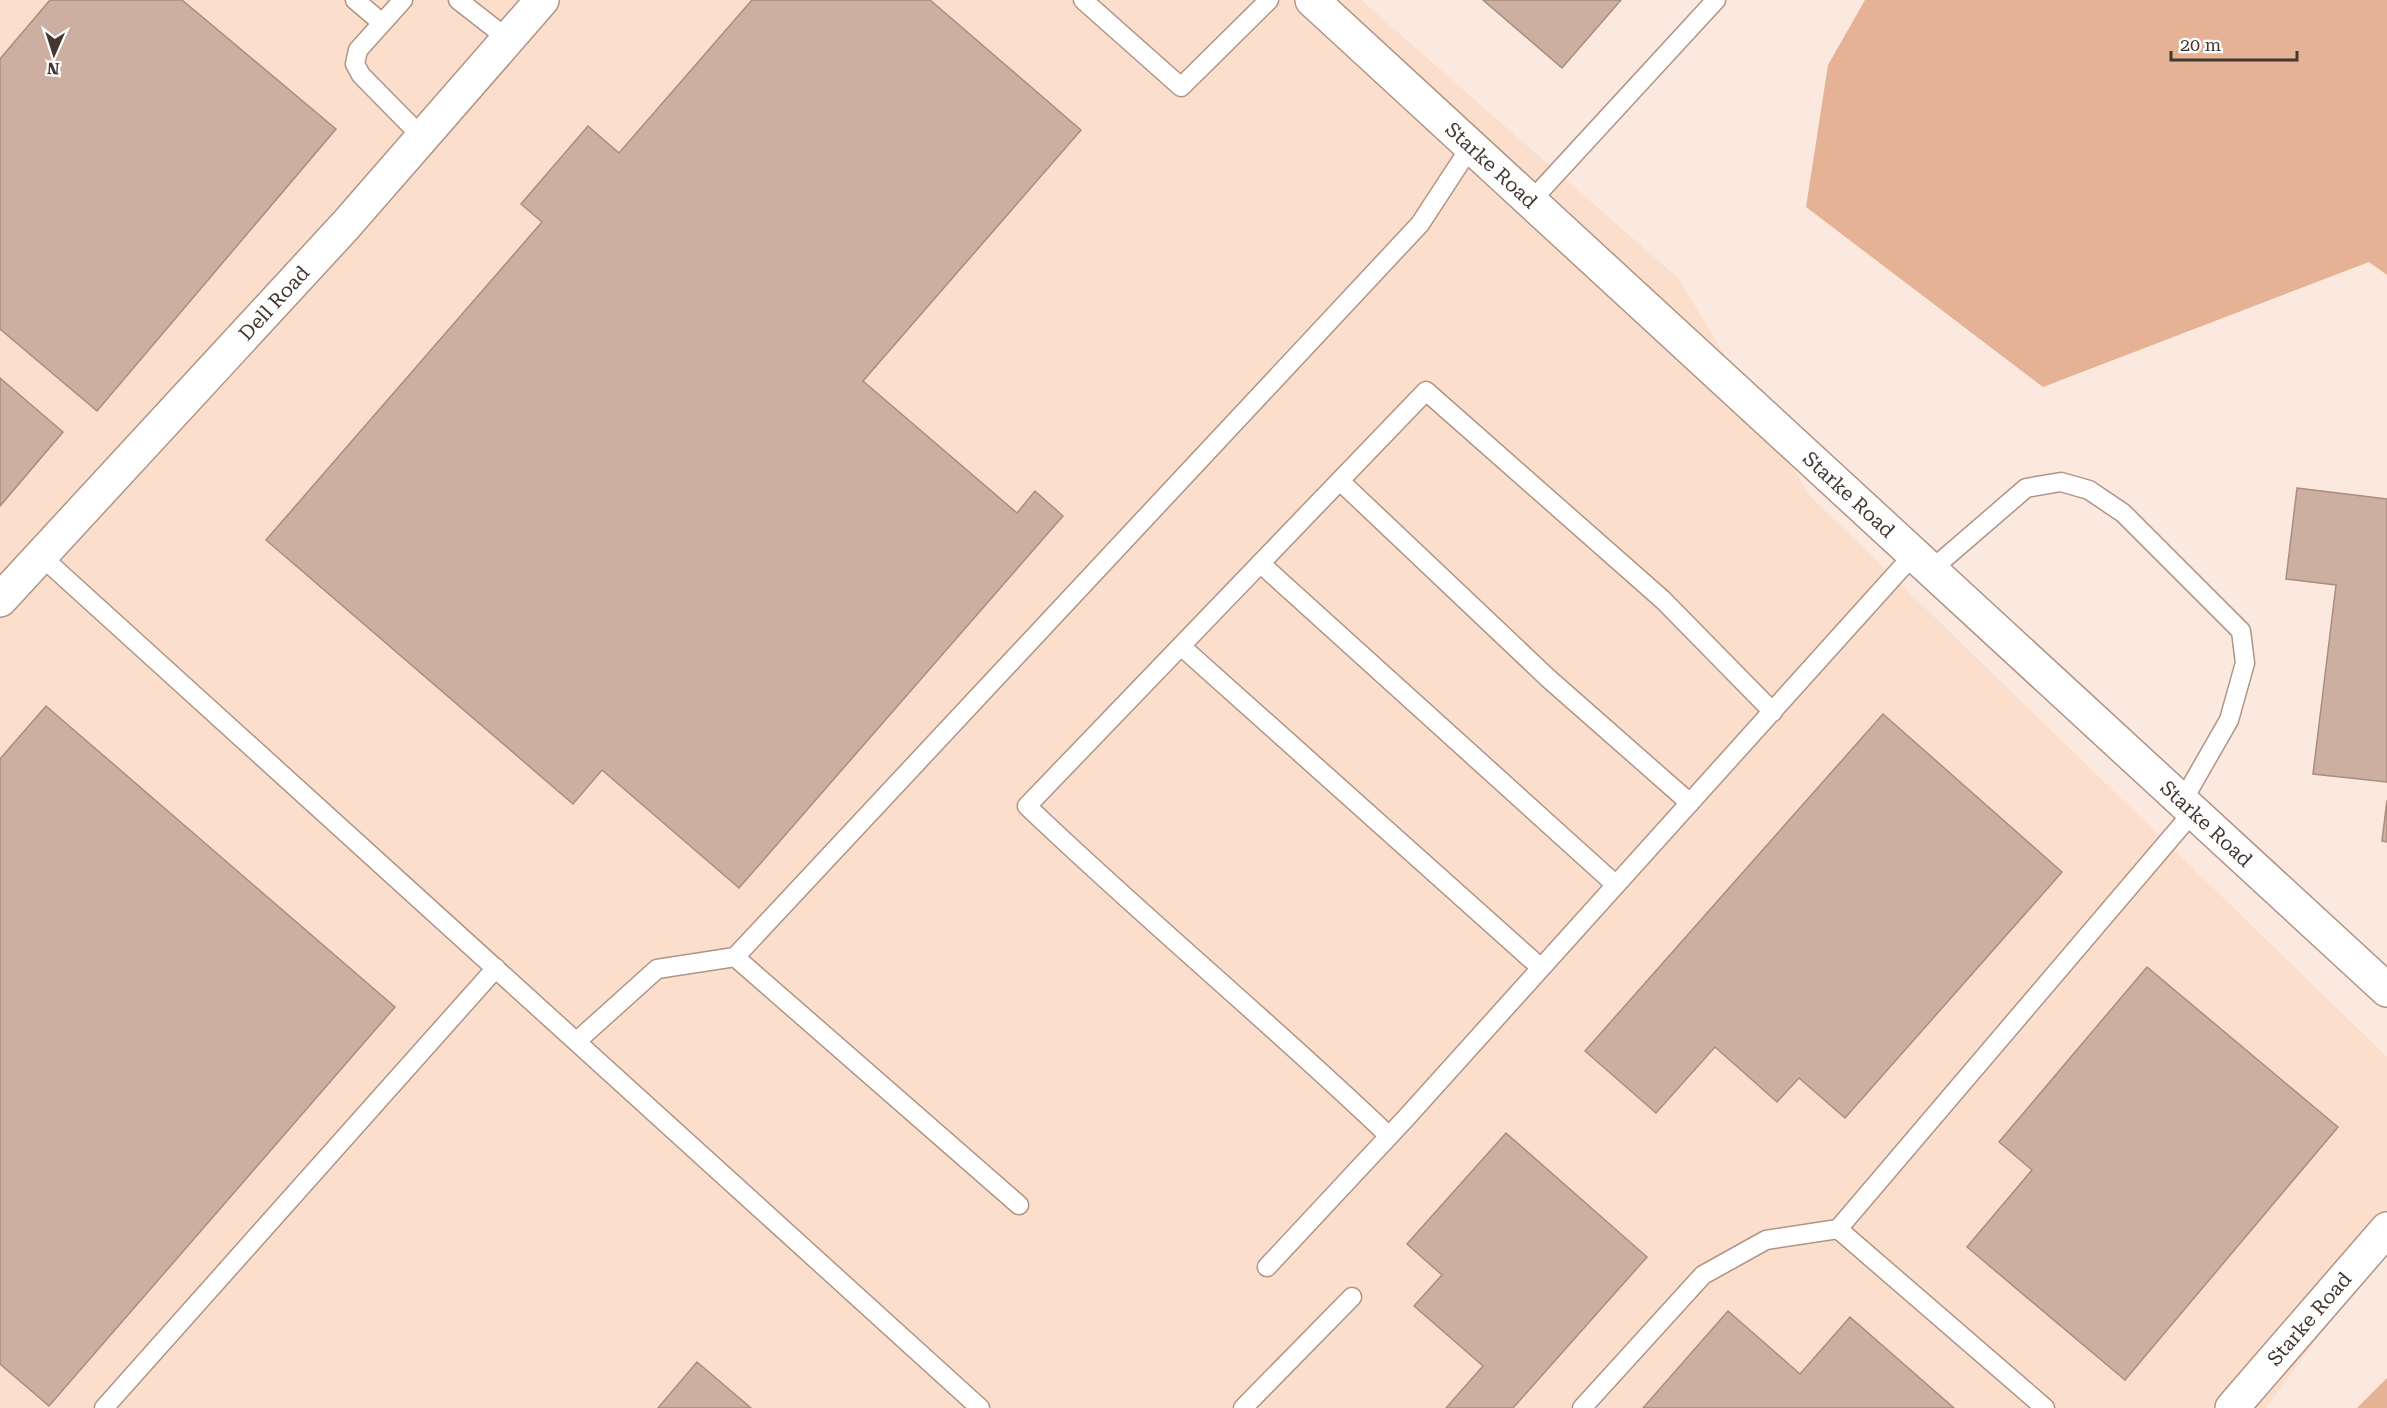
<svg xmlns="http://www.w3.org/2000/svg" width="2387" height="1408" viewBox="0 0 2387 1408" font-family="'Roboto Serif',serif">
  <rect width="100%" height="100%" fill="#fbe8de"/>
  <path fill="#fcdecd" d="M 0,0 L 1361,0 L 1678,278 L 1810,496 L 2387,1057 L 2387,1243 L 2266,1408 L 0,1408 Z"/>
  <path fill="#e5b296" d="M 1865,0 L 2387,0 L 2387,275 L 2369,262 L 2043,387 L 1806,207 L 1828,65 Z
    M 2387,1378 L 2387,1408 L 2357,1408 Z"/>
  <path fill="#ccafa0" stroke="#a98d7e" stroke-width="1.5" d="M 50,0 L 182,0 L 336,129 L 97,411 L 0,329 L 0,59 Z
    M 752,0 L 930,0 L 1081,130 L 863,381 L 1017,513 L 1035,491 L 1063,516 L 739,888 L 602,770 L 573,804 L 266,540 L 542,222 L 521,204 L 588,126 L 619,153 Z
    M 1483,0 L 1621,0 L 1562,68 Z
    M 0,378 L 63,432 L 0,506 Z
    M 2297,488 L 2387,499 L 2387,782 L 2313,774 L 2336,585 L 2286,579 Z
    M 46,706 L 395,1007 L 49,1406 L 0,1364 L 0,759 Z
    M 1883,714 L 2062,872 L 1845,1118 L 1799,1078 L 1777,1102 L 1715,1047 L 1656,1113 L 1585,1051 Z
    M 2387,800 L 2387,842 L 2382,841 Z
    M 2147,967 L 2338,1127 L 2125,1380 L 1967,1247 L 2032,1170 L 1999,1142 Z
    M 1506,1133 L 1647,1257 L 1513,1408 L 1446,1408 L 1483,1366 L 1414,1306 L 1442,1275 L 1407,1244 Z
    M 1728,1311 L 1800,1374 L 1850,1317 L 1954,1408 L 1643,1408 Z
    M 697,1362 L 751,1408 L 658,1408 Z"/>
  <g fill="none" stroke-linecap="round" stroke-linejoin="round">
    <g stroke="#b09485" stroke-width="21">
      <path id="lane" d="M 355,0 L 382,23
        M 403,0 L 358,50 L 355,64 L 361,75 L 422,137
        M 458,0 L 508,39
        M 1083,0 L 1181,87 L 1269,0
        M 1531,201 L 1716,0
        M 1340,481 L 1549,679 L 1690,803
        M 41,556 L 980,1408
        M 1261,564 L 1616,885
        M 1931,570 L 2026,488 L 2061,482 L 2089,490 L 2123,513 L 2241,631 L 2245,663 L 2229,720 L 2182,802
        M 1182,647 L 1541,968
        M 735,957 L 1019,1205
        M 577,1041 L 657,969 L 735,957 L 1420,224 L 1471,146
        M 1389,1136 C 1271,1023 1145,919 1027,806 L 1426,391 L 1663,600 L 1773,712
        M 1267,1267 L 1406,1118 L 1914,554
        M 104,1408 L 496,968
        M 1243,1408 L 1352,1297
        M 1582,1408 L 1703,1275 L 1766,1240 L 1838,1229
        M 2045,1408 L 1838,1229 L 2193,812"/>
    </g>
    <g stroke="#b09485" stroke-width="36">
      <g id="street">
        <path id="s1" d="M 1312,0 L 2387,990"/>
        <path id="s2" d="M 0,600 L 346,225 L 542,0"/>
        <path id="s3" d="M 2232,1408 L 2387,1229"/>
      </g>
    </g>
    <use href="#lane" stroke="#fff" stroke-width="18"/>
    <use href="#street" stroke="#fff" stroke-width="33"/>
  </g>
  <g text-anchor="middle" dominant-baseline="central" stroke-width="4.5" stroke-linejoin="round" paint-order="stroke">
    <g font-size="20" fill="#433731" stroke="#fff">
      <text stroke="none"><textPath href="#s1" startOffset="244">Starke Road</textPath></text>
      <text stroke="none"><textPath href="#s2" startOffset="404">Dell Road</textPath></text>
      <text stroke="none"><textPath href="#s1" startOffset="730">Starke Road</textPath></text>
      <text stroke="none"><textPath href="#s1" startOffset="1216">Starke Road</textPath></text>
      <text stroke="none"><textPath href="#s3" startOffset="118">Starke Road</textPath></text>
    </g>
  </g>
  <g transform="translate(54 54) rotate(183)" stroke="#ffffff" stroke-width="4.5" paint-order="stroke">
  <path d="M0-4.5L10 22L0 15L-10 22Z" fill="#433731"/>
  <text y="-9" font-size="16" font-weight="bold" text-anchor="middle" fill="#433731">N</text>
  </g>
  <path d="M2171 51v9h126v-9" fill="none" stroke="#433731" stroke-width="3"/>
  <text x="2180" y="51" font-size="18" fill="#433731" stroke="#ffffff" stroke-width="4.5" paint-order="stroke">20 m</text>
</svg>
